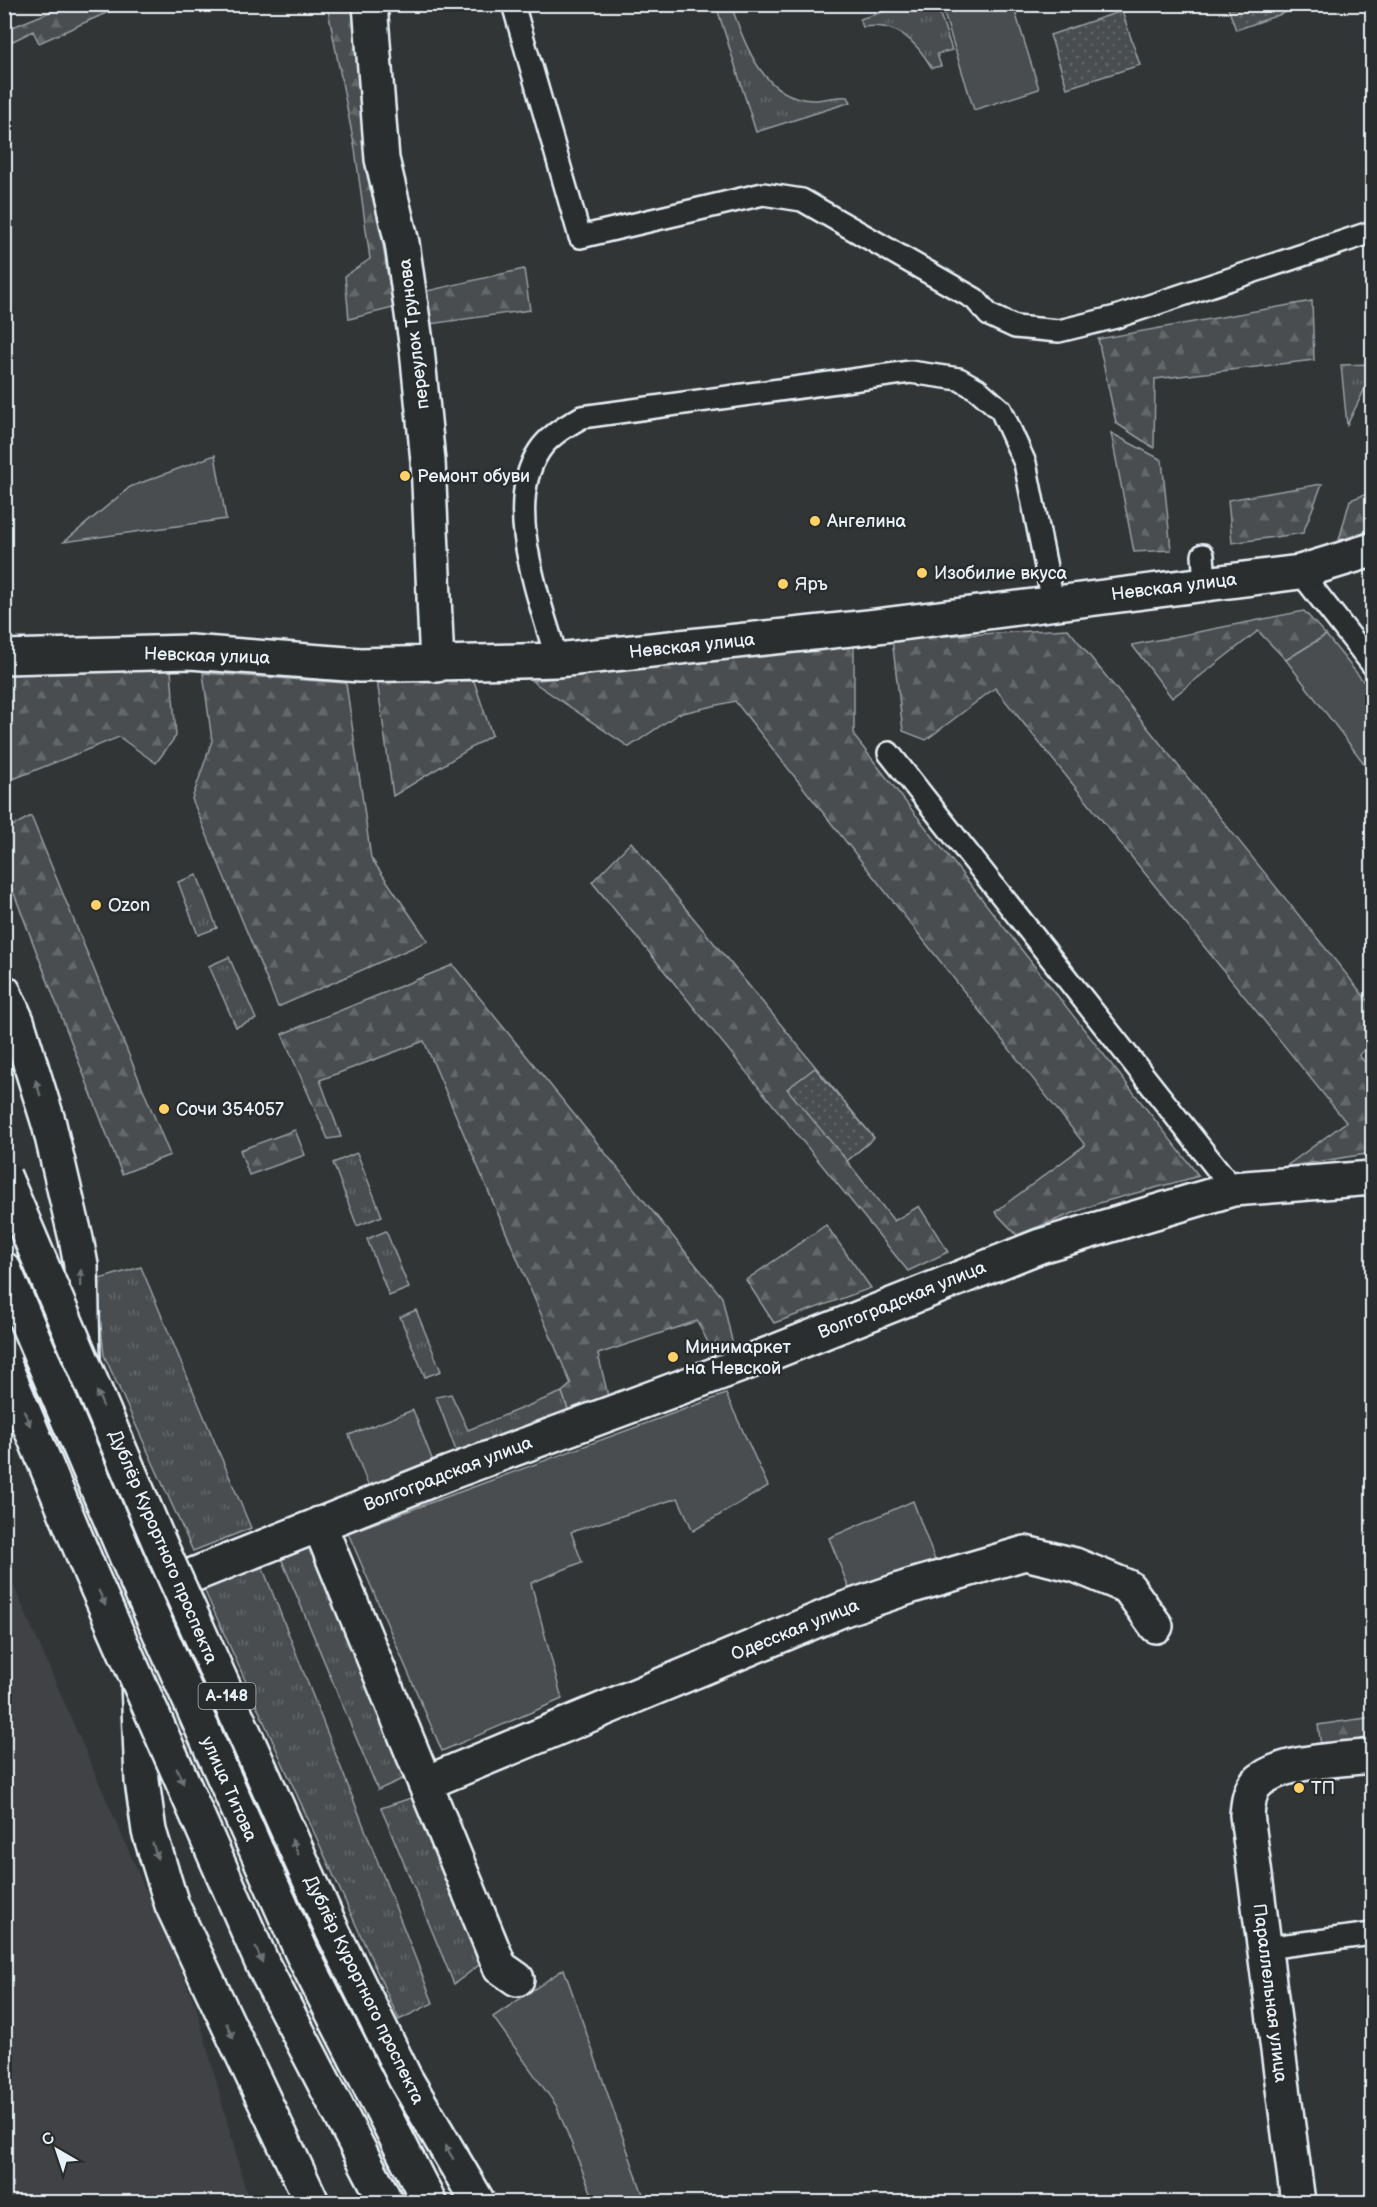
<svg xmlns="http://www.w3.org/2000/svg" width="1377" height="2207" viewBox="0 0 1377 2207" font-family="'Balsamiq Sans',sans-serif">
  <defs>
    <pattern id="grass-tufts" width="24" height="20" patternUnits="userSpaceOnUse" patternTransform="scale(1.5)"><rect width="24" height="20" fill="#494d4f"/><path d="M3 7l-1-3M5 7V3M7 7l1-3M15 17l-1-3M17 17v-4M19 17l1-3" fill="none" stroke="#636769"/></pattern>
    <pattern id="forest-firs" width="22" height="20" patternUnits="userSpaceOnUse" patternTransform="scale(1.5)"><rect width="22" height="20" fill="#494d4f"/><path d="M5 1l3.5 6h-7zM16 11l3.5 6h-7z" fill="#636769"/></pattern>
    <pattern id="park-dots" width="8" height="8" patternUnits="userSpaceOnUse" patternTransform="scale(1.5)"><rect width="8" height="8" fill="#494d4f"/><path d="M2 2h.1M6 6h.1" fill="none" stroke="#636769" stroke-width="1.8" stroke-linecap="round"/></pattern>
  </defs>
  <rect width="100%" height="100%" fill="#323536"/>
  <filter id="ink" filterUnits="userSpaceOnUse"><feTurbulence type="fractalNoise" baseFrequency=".0167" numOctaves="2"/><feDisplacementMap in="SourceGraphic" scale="12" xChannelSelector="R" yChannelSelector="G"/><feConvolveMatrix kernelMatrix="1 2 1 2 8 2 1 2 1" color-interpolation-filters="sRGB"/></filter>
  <g filter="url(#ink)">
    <path fill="#3f4244" d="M 4,1563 L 196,2006 L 249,2202 L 5,2202 Z"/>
    <path fill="url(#grass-tufts)" stroke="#989fa4" stroke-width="1.5" d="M 716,5 L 731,5 C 745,44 762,98 812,100 C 825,101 835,95 848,97 L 851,102 L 756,132 Z
      M 905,5 L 937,5 L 952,50 L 937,54 L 941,66 L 932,68 C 915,40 897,22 863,27 L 860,19 Z
      M 1372,364 L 1372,374 L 1347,425 L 1341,365 Z
      M 197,875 L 217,928 L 198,935 L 178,882 Z
      M 229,957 L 256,1019 L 236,1027 L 209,966 Z
      M 357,1153 L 382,1216 L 357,1226 L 333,1163 Z
      M 386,1231 L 409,1288 L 389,1296 L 367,1239 Z
      M 141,1267 L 251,1528 L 193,1551 L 104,1355 L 96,1280 Z
      M 416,1310 L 441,1371 L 425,1377 L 400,1317 Z
      M 562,1392 L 571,1418 L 458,1456 L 436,1397 L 451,1394 L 468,1430 Z
      M 314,1542 L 413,1774 L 378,1790 L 281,1558 Z
      M 260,1561 L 433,2003 L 399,2020 L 202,1585 Z
      M 420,1795 L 487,1959 L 454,1984 L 381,1808 Z"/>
    <path fill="url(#forest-firs)" stroke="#989fa4" stroke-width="1.5" d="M 67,5 L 124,5 L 39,43 L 33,31 L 5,45 L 5,30 Z
      M 327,5 L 360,5 L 367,146 L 393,308 L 349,319 L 345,276 L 370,259 L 355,149 Z
      M 524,269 L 530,310 L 430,324 L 427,291 Z
      M 1312,301 L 1314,360 L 1155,379 L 1154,448 L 1116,423 L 1098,339 Z
      M 1111,433 L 1162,460 L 1171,550 L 1134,552 Z
      M 1322,484 L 1303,533 L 1232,543 L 1228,500 Z
      M 1372,492 L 1372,530 L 1339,540 L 1350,500 Z
      M 1304,611 L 1326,635 L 1286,660 L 1258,631 L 1172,698 L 1132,645 Z
      M 1068,629 L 1372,1006 L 1372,1042 L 1359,1055 L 1372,1071 L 1372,1153 L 1285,1167 L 1346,1122 L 995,688 L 926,740 L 903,731 L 892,639 Z
      M 854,639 L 854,736 L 1199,1176 L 1099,1203 L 1017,1235 L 995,1212 L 1085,1145 L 735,701 L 678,714 L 629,747 L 532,681 Z
      M 171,670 L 176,736 L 156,763 L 119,737 L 8,781 L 5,772 L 5,678 L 18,672 Z
      M 203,673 L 346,683 L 371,858 L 428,941 L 278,1007 L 192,799 L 212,741 Z
      M 377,680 L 474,681 L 492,735 L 393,796 Z
      M 31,816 L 170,1155 L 122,1174 L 5,870 L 5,830 Z
      M 631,842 L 874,1138 L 847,1161 L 894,1221 L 919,1206 L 948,1252 L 908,1271 L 592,882 Z
      M 453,965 L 722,1297 L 735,1354 L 715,1356 L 697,1321 L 598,1354 L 609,1400 L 571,1418 L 562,1392 L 571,1384 L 424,1041 L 320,1080 L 341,1137 L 328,1139 L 282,1034 Z
      M 295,1130 L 305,1155 L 249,1175 L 240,1150 Z
      M 826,1225 L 871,1288 L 774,1323 L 746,1280 Z
      M 1372,1717 L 1372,1744 L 1322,1752 L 1318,1725 Z"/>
    <path fill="url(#park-dots)" stroke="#989fa4" stroke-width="1.5" d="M 1310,4 L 1236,30 L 1227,5 L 1227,4 Z
      M 1122,11 L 1140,65 L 1067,88 L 1050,35 Z
      M 815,1068 L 874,1138 L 847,1161 L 787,1089 Z"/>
    <path fill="#494d4f" stroke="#989fa4" stroke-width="1.5" d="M 949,5 L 1013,5 L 1039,89 L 974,110 L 942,7 Z
      M 215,455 L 226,519 L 64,542 L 130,487 Z
      M 1326,635 L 1372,692 L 1372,774 L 1286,660 Z
      M 726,1394 L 768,1486 L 693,1531 L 678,1498 L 571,1532 L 582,1562 L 531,1583 L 562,1699 L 442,1751 L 348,1533 Z
      M 413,1410 L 434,1464 L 370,1490 L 349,1435 Z
      M 913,1501 L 936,1563 L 851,1593 L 829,1538 Z
      M 564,1969 L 641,2189 L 646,2202 L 595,2202 L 556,2105 L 493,2017 Z"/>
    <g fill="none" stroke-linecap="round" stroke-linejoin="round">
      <g stroke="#e8f1f8" stroke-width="26">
        <path id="lane" d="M 513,4 L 580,237 L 763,194 L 802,200 L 975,299 L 989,315 L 1015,327 L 1059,331 L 1116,317 L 1372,232
          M 1203,555 L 1205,583
          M 1300,572 L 1372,664
          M 557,660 C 541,602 502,507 539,451 C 549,435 567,426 582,417 L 910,372 L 959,379 L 977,389 L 1001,410 L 1025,463 L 1053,602
          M 889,753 L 1233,1189
          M 1265,1948 L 1372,1934"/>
      </g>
      <g stroke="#e8f1f8" stroke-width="38">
        <path id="street" d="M 370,4 L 382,159 L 402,243 L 417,349 L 428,461 L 437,665
          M 4,657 L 190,652 L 360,665 L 557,660 L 869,627 L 1300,572 L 1372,550
          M 319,1524 L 500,1967 L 517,1979
          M 143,1595 L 449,1473 L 741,1365 L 1040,1246 L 1233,1189 L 1372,1178
          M 426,1783 L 844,1609 L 912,1586 L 1025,1553 L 1075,1565 L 1128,1587 L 1156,1626
          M 1298,2202 L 1247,1815 C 1248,1805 1249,1792 1256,1784 C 1279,1760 1341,1760 1372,1756"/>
      </g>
      <g stroke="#e8f1f8" stroke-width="38">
        <path id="secondary" d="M 4,992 L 17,1021 L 49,1124 L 76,1239 L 81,1265 L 83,1358
          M 4,1269 L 138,1584 L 302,1953 L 429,2202
          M 138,1682 L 142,1781 L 149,1831 L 172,1905 L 312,2202"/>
      </g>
      <use href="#lane" stroke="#2a2d2e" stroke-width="21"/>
      <use href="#street" stroke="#2a2d2e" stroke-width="33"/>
      <use href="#secondary" stroke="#2a2d2e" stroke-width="33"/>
      <g stroke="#e8f1f8" stroke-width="38" stroke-linecap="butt">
        <path id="primary-bridge" d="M 4,1176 L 159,1542 L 333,1932 L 405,2078 L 478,2202
          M 4,1364 L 91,1574 L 263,1965 L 386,2202"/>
      </g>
      <use href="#primary-bridge" stroke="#2a2d2e" stroke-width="33"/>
    </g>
    <defs><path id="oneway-solid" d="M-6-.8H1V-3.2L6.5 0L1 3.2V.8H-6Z" transform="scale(1.5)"/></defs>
    <g fill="#6c7275">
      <use href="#oneway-solid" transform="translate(38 1088) rotate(-107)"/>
      <use href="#oneway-solid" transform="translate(81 1278) rotate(-91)"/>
      <use href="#oneway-solid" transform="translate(100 1399) rotate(-112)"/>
      <use href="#oneway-solid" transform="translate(27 1418) rotate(68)"/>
      <use href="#oneway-solid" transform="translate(102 1598) rotate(66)"/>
      <use href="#oneway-solid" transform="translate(180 1776) rotate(66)"/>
      <use href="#oneway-solid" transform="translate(295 1847) rotate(-114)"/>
      <use href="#oneway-solid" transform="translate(155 1851) rotate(73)"/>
      <use href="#oneway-solid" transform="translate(259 1955) rotate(66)"/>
      <use href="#oneway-solid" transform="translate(230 2031) rotate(65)"/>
      <use href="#oneway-solid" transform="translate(449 2152) rotate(-121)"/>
    </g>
  </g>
  <g fill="#ffd166" stroke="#2a2d2e" stroke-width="2">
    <circle cx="405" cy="476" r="6"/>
    <circle cx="815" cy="521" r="6"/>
    <circle cx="922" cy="573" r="6"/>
    <circle cx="783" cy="584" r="6"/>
    <circle cx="96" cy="905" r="6"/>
    <circle cx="164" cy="1109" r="6"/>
    <circle cx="673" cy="1357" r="6"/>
    <circle cx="1299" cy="1788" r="6"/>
  </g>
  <g text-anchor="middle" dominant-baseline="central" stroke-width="5" stroke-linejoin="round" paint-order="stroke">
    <rect fill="#2a2d2e" stroke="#afb6bb" stroke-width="1.5" x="198.5" y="1683" width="57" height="26" rx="4.5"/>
    <g font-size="16" font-weight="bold" fill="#e8f1f8">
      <text x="227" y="1696">А-148</text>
    </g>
    <g font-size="18" fill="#e8f1f8" stroke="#2a2d2e">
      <text transform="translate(414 334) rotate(-97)">переулок Трунова</text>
      <text transform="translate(1174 587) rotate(-7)">Невская улица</text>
      <text transform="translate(692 646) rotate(-6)">Невская улица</text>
      <text transform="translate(207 656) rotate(2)">Невская улица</text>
      <text transform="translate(902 1300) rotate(-22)">Волгоградская улица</text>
      <text transform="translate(448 1474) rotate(-21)">Волгоградская улица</text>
      <text transform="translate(163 1547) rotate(67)">Дублёр Курортного проспекта</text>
      <text transform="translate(795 1630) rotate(-22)">Одесская улица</text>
      <text transform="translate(229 1789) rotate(66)">улица Титова</text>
      <text transform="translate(364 1990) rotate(64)">Дублёр Курортного проспекта</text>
      <text transform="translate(1270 1993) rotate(83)">Параллельная улица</text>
    </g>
    <g font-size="18" fill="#e8f1f8" stroke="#2a2d2e" text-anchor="start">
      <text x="417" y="476">Ремонт обуви</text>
      <text x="827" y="521">Ангелина</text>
      <text x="934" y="573">Изобилие вкуса</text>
      <text x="795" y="584">Яръ</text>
      <text x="108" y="905">Ozon</text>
      <text x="176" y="1109">Сочи 354057</text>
      <text x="685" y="1347">Минимаркет<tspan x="685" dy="21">на Невской</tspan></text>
      <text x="1311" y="1788">ТП</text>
    </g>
  </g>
  <rect width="1377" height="2207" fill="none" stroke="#2a2d2e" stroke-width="24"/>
  <rect x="12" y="12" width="1353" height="2183" fill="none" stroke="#e8f1f8" stroke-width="2" filter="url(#ink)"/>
  <g transform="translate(57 2150) rotate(321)" stroke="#2a2d2e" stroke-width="4.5" paint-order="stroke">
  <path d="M0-4.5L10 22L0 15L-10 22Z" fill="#e8f1f8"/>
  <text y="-9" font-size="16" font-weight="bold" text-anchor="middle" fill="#e8f1f8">С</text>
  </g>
</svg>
